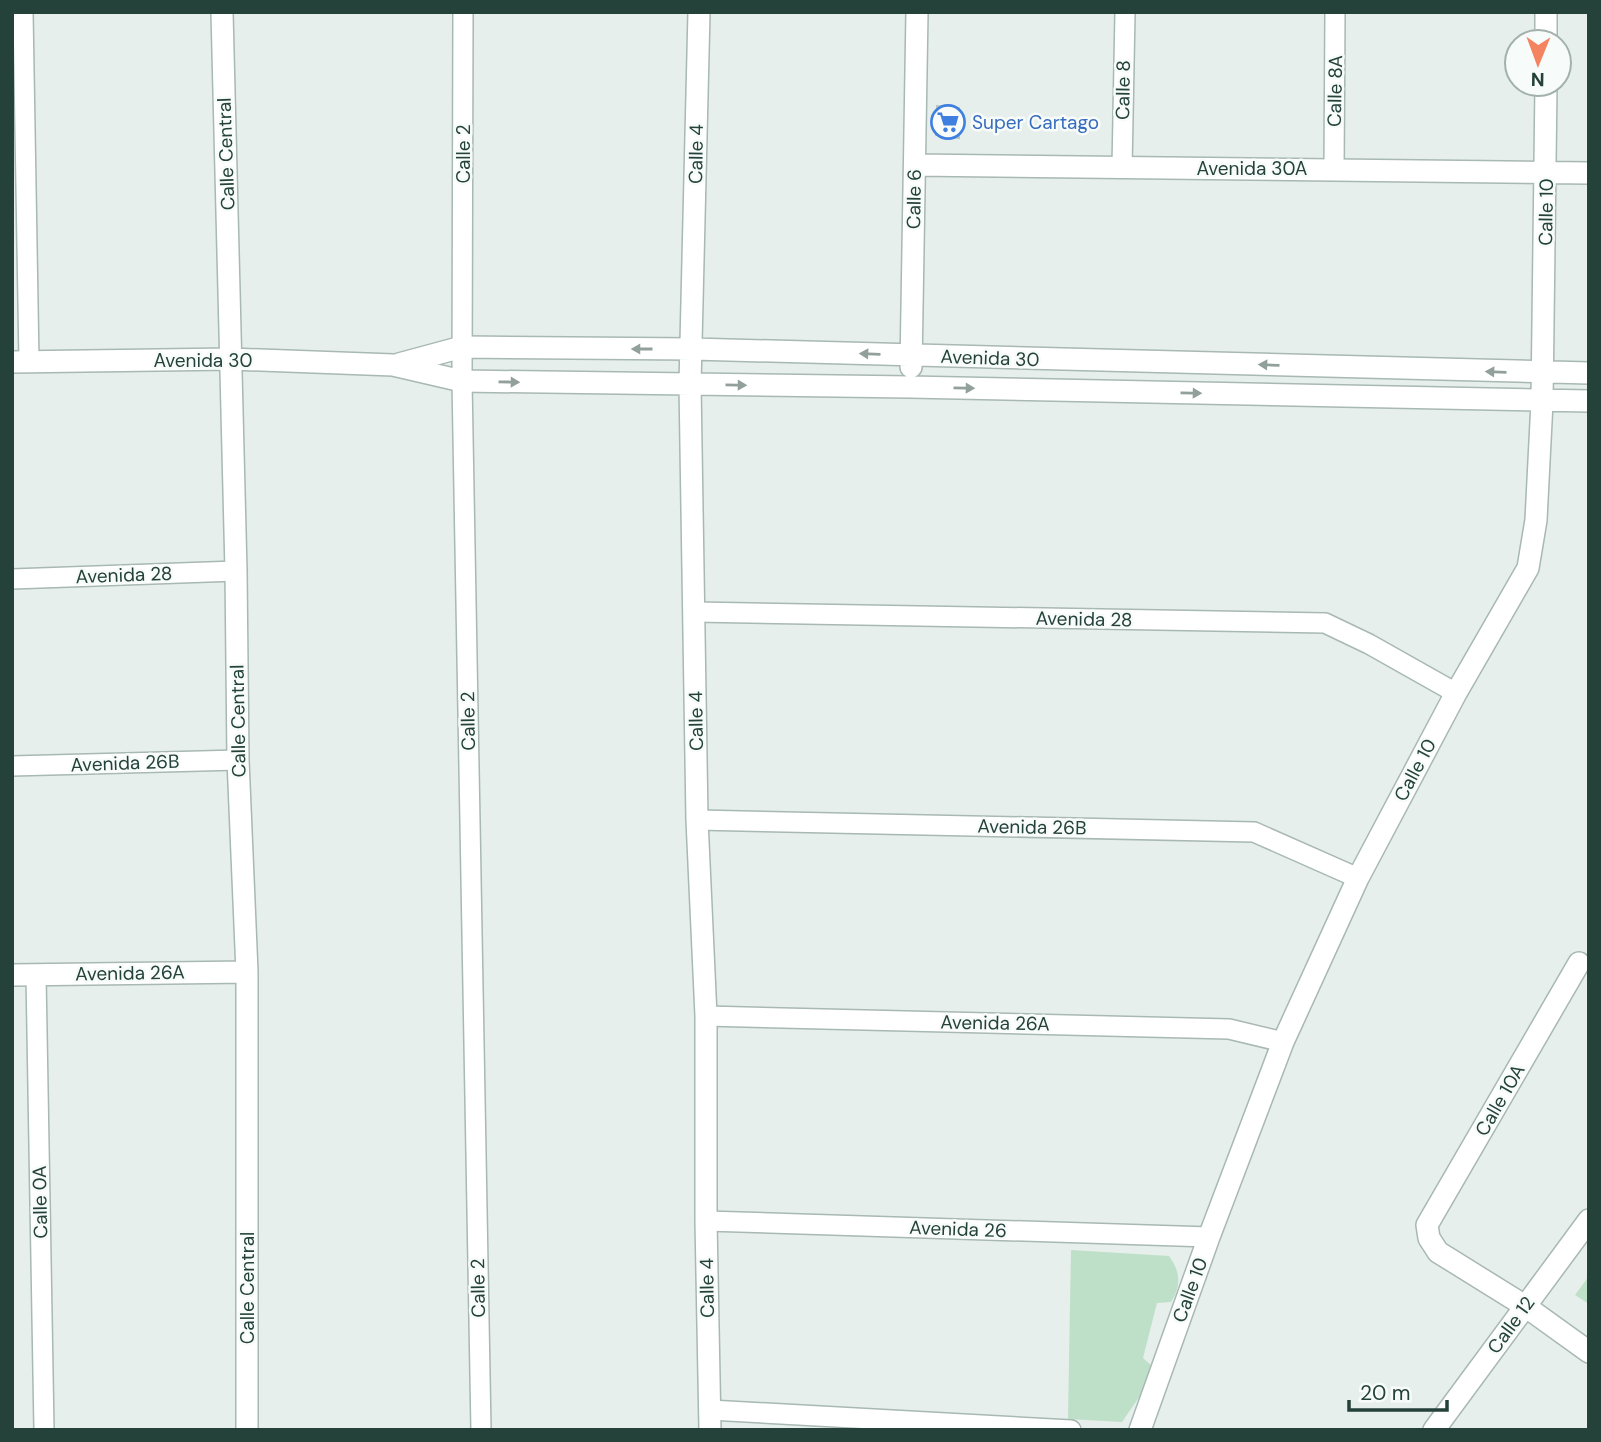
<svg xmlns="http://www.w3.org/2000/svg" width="1601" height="1442" viewBox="0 0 1601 1442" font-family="'DM Sans',sans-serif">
  <rect width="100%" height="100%" fill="#e6efeb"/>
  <path fill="#bfe0c8" d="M 1071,1250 L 1169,1256 C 1180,1271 1182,1285 1171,1302 L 1157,1303 L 1143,1358 L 1152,1366 L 1153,1377 L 1122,1422 L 1068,1419 Z
    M 1589,1276 L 1589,1304 L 1575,1295 Z"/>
  <path fill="#bbcac4" stroke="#b8c9c2" stroke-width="2" d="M 937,106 L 959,108 L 959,138 L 936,135 Z"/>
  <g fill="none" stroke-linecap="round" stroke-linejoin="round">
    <g stroke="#a8b8b2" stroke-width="22">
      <path id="lane" d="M 23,12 L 29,362
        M 463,12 L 462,381 L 481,1430
        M 1122,168 L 1125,12
        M 1334,169 L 1335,12
        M 12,579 L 236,571
        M 695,612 L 1325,623 L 1369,644 L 1456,693
        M 12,766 L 238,760
        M 697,820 L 1254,832 L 1358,878
        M 36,975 L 44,1430
        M 706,1016 L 1229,1029 L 1283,1042
        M 706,1221 L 1209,1237
        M 710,1410 L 1071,1430"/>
    </g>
    <g stroke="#a8b8b2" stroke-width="24">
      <path id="street" d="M 222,12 L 236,571 L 238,760 L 247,972 L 247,1430
        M 699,12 L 690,384 L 697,820 L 706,1016 L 706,1221 L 710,1430
        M 1546,12 L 1546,42
        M 915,165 L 1589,173
        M 12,362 L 231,359 L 393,365 L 462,381 L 910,387 L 1589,401
        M 399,364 L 462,347 L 693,349 L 1589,373
        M 911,367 L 917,12
        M 1579,963 L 1427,1225 L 1429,1238 L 1438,1252 L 1525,1306 L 1589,1352
        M 12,975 L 247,972
        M 1140,1430 L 1209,1237 L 1283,1042 L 1358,878 L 1456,693 L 1528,568 L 1536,520 L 1542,402 L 1546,84
        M 1434,1430 L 1589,1220"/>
    </g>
    <use href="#lane" stroke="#fff" stroke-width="19"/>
    <use href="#street" stroke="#fff" stroke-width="21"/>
  </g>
  <defs><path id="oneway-solid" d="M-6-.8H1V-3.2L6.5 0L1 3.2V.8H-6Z" transform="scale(1.75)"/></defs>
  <g fill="#92a09c">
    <use href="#oneway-solid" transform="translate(642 349) rotate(-180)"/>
    <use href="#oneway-solid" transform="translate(870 354) rotate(-178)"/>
    <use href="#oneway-solid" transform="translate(1269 365) rotate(-178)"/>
    <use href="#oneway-solid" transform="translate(1496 372) rotate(-178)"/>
    <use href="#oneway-solid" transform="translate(509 382) rotate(1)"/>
    <use href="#oneway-solid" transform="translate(736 385) rotate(1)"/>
    <use href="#oneway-solid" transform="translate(964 388) rotate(1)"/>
    <use href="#oneway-solid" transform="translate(1191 393) rotate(1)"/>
  </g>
  <defs>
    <g id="supermarket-ring" transform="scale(1.75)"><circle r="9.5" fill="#f7fbf9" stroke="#3f7fe0" stroke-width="1.5"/><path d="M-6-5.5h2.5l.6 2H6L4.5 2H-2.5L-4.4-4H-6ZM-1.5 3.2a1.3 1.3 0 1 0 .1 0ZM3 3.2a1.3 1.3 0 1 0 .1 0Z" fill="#3f7fe0"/></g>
  </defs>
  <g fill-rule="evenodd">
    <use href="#supermarket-ring" x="948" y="122"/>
  </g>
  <g text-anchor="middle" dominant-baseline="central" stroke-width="5" stroke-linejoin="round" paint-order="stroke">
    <g font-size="19" fill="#24423a" stroke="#f7fbf9">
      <text transform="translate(1123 90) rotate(-89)">Calle 8</text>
      <text transform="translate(1335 91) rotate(-89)">Calle 8A</text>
      <text transform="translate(226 154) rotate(-92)">Calle Central</text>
      <text transform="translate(463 154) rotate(-90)">Calle 2</text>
      <text transform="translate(696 154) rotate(-89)">Calle 4</text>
      <text x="1252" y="168">Avenida 30A</text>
      <text transform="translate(914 199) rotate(-89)">Calle 6</text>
      <text transform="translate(1546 212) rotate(-89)">Calle 10</text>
      <text transform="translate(990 358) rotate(2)">Avenida 30</text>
      <text x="203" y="360">Avenida 30</text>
      <text transform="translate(124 575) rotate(-2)">Avenida 28</text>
      <text transform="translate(1084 619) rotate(1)">Avenida 28</text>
      <text transform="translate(238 721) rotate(-91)">Calle Central</text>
      <text transform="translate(468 721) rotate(-91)">Calle 2</text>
      <text transform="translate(696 721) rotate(-91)">Calle 4</text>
      <text transform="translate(125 763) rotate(-2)">Avenida 26B</text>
      <text transform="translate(1415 770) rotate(-62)">Calle 10</text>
      <text transform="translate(1032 827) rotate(1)">Avenida 26B</text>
      <text transform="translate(130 973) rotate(-1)">Avenida 26A</text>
      <text transform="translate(995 1023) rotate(1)">Avenida 26A</text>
      <text transform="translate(1500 1100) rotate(-60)">Calle 10A</text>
      <text transform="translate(40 1202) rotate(-91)">Calle 0A</text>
      <text transform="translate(958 1229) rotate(2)">Avenida 26</text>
      <text transform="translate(247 1288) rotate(-90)">Calle Central</text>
      <text transform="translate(478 1288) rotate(-91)">Calle 2</text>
      <text transform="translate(707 1288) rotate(-91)">Calle 4</text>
      <text transform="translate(1190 1290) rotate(-70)">Calle 10</text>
      <text transform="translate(1511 1325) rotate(-54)">Calle 12</text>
    </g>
    <g font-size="19" fill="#366cbe" stroke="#f7fbf9" text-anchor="start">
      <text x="972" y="122">Super Cartago</text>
    </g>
  </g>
  <rect width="1601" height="1442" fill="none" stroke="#24423a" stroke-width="28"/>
  <g transform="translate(1538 63) rotate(181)"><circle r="33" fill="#f7fbf9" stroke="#a3b1ad" stroke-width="2"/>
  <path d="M0-5L12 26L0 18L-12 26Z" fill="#f4845f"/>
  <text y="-10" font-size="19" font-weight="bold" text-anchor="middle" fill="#24423a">N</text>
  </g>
  <path d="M1349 1400v10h98v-10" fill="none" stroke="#24423a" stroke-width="3.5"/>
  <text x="1360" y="1400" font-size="21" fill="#24423a" stroke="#f7fbf9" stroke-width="5" paint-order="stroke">20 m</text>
</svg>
